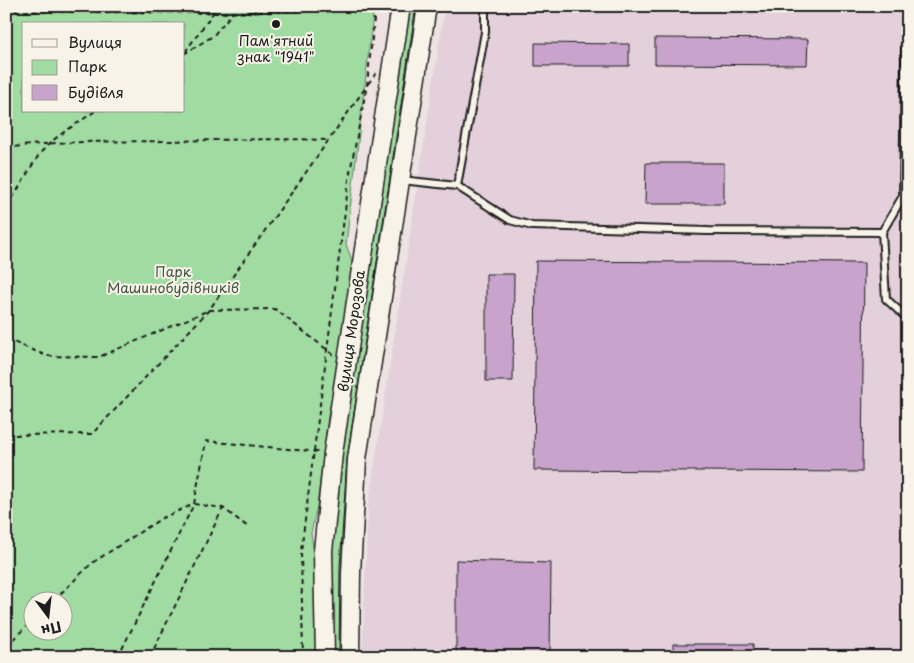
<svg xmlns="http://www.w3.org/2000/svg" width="914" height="663" viewBox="0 0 914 663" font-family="'Playpen Sans',sans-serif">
  <rect width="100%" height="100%" fill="#eee3e2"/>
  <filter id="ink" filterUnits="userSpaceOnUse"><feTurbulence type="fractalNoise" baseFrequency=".02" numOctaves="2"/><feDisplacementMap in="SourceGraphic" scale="10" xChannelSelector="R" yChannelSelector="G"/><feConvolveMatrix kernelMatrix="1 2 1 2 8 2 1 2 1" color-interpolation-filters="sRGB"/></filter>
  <g filter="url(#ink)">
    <path fill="#e3d0db" d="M 445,6 L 908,6 L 908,657 L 362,657 L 368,508 Z"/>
    <path fill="#a0dca2" stroke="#5e7c5f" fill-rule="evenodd" d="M 6,6 L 374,6 L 346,244 L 353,264 L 349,315 L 328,416 L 317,506 L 311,533 L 316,566 L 318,657 L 6,657 ZM 24,24 L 184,24 L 184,111 L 24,111 ZM 32,600 L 62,600 L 62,630 L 32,630 Z
      M 405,6 L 422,6 L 353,452 L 345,657 L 329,657 L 332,541 L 339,451 Z"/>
    <path fill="#c8a3cc" stroke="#1c1c1c" d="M 655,38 L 808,39 L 807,65 L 655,64 Z
      M 535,43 L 629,44 L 629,66 L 535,66 Z
      M 646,163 L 724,163 L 724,204 L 645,204 Z
      M 536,261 L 864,263 L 862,472 L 534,470 Z
      M 486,274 L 514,274 L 513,381 L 486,381 Z
      M 456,560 L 551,563 L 550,657 L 456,657 Z
      M 673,644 L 753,644 L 753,657 L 673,657 Z"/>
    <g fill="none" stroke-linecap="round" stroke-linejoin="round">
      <g stroke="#1c1c1c" stroke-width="10">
        <path id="service" d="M 485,6 L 485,32 L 457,186 L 510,220 L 532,226 L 708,231 L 882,232 L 903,196 L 906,6
          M 401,180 L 457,186
          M 882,232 L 886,299 L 908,319"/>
      </g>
      <g stroke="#1c1c1c" stroke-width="21">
        <path id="secondary" d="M 325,657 L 323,551 L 333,453 L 401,6
          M 350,657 L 351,573 L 357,459 L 427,6"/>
      </g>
      <path stroke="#1c1c1c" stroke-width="2" stroke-dasharray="5 4" stroke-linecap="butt" d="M 6,11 L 213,13 L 386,9
        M 255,12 L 255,6
        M 185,52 L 213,13 L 213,6
        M 184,54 L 213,36 L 233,12
        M 368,84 L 376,73
        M 6,148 C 60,140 114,142 169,141 C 222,140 275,138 328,140
        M 6,205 C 22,188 29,166 44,149 C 58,134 79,123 95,111
        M 6,339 L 47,356 L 99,357 L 209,310 L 275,309 L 335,356
        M 6,435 L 92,434 L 209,310 L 366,87
        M 54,600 L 92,563 L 162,518 L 194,504 L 223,508 L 248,527
        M 6,646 L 32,621
        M 118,657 L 194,504 L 206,441 L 318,452
        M 150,657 L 223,508
        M 303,657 L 301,551 L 350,172 L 367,85 L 375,10"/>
      <use href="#service" stroke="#f7f3e8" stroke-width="6"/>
      <use href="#secondary" stroke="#f7f3e8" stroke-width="18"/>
      <path stroke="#1c1c1c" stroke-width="1" d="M 339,657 L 340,566 L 347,459 L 416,6"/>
    </g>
  </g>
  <circle fill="#1c1c1c" stroke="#f7f3e8" stroke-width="2" cx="276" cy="24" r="5"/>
  <g text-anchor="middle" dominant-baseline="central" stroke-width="4" stroke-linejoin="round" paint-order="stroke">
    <g font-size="14" fill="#1c1c1c" stroke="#f7f3e8">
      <text x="276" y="40">Пам'ятний<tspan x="276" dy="16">знак "1941"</tspan></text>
    </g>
    <g font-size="14" fill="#445644" stroke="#f7f3e8">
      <text x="173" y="271">Парк<tspan x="173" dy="16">Машинобудівників</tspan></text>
    </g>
    <g font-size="14" fill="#1c1c1c" stroke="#f7f3e8">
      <text transform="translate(351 331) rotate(-82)">вулиця Морозова</text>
    </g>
  </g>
  <rect width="914" height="663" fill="none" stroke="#f7f3e8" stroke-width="25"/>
  <rect x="12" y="12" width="889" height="638" fill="none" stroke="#1c1c1c" stroke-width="2" filter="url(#ink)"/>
  <rect x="22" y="22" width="162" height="90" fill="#f7f3e8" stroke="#9f9d96"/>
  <rect x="32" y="39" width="25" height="8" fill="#f7f3e8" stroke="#9f9d96"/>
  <text x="68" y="48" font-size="15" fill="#1c1c1c">Вулиця</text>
  <rect x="32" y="60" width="25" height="15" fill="#a0dca2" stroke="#9f9d96"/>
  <text x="68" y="72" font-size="15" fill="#1c1c1c">Парк</text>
  <rect x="32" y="85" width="25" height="15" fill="#c8a3cc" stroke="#9f9d96"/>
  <text x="68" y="98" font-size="15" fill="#1c1c1c">Будівля</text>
  <g transform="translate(48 616) rotate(165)"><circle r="24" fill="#f7f3e8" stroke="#9f9d96"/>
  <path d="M0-4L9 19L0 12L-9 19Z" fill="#1c1c1c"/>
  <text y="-8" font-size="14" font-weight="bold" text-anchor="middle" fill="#1c1c1c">Пн</text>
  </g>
</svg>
